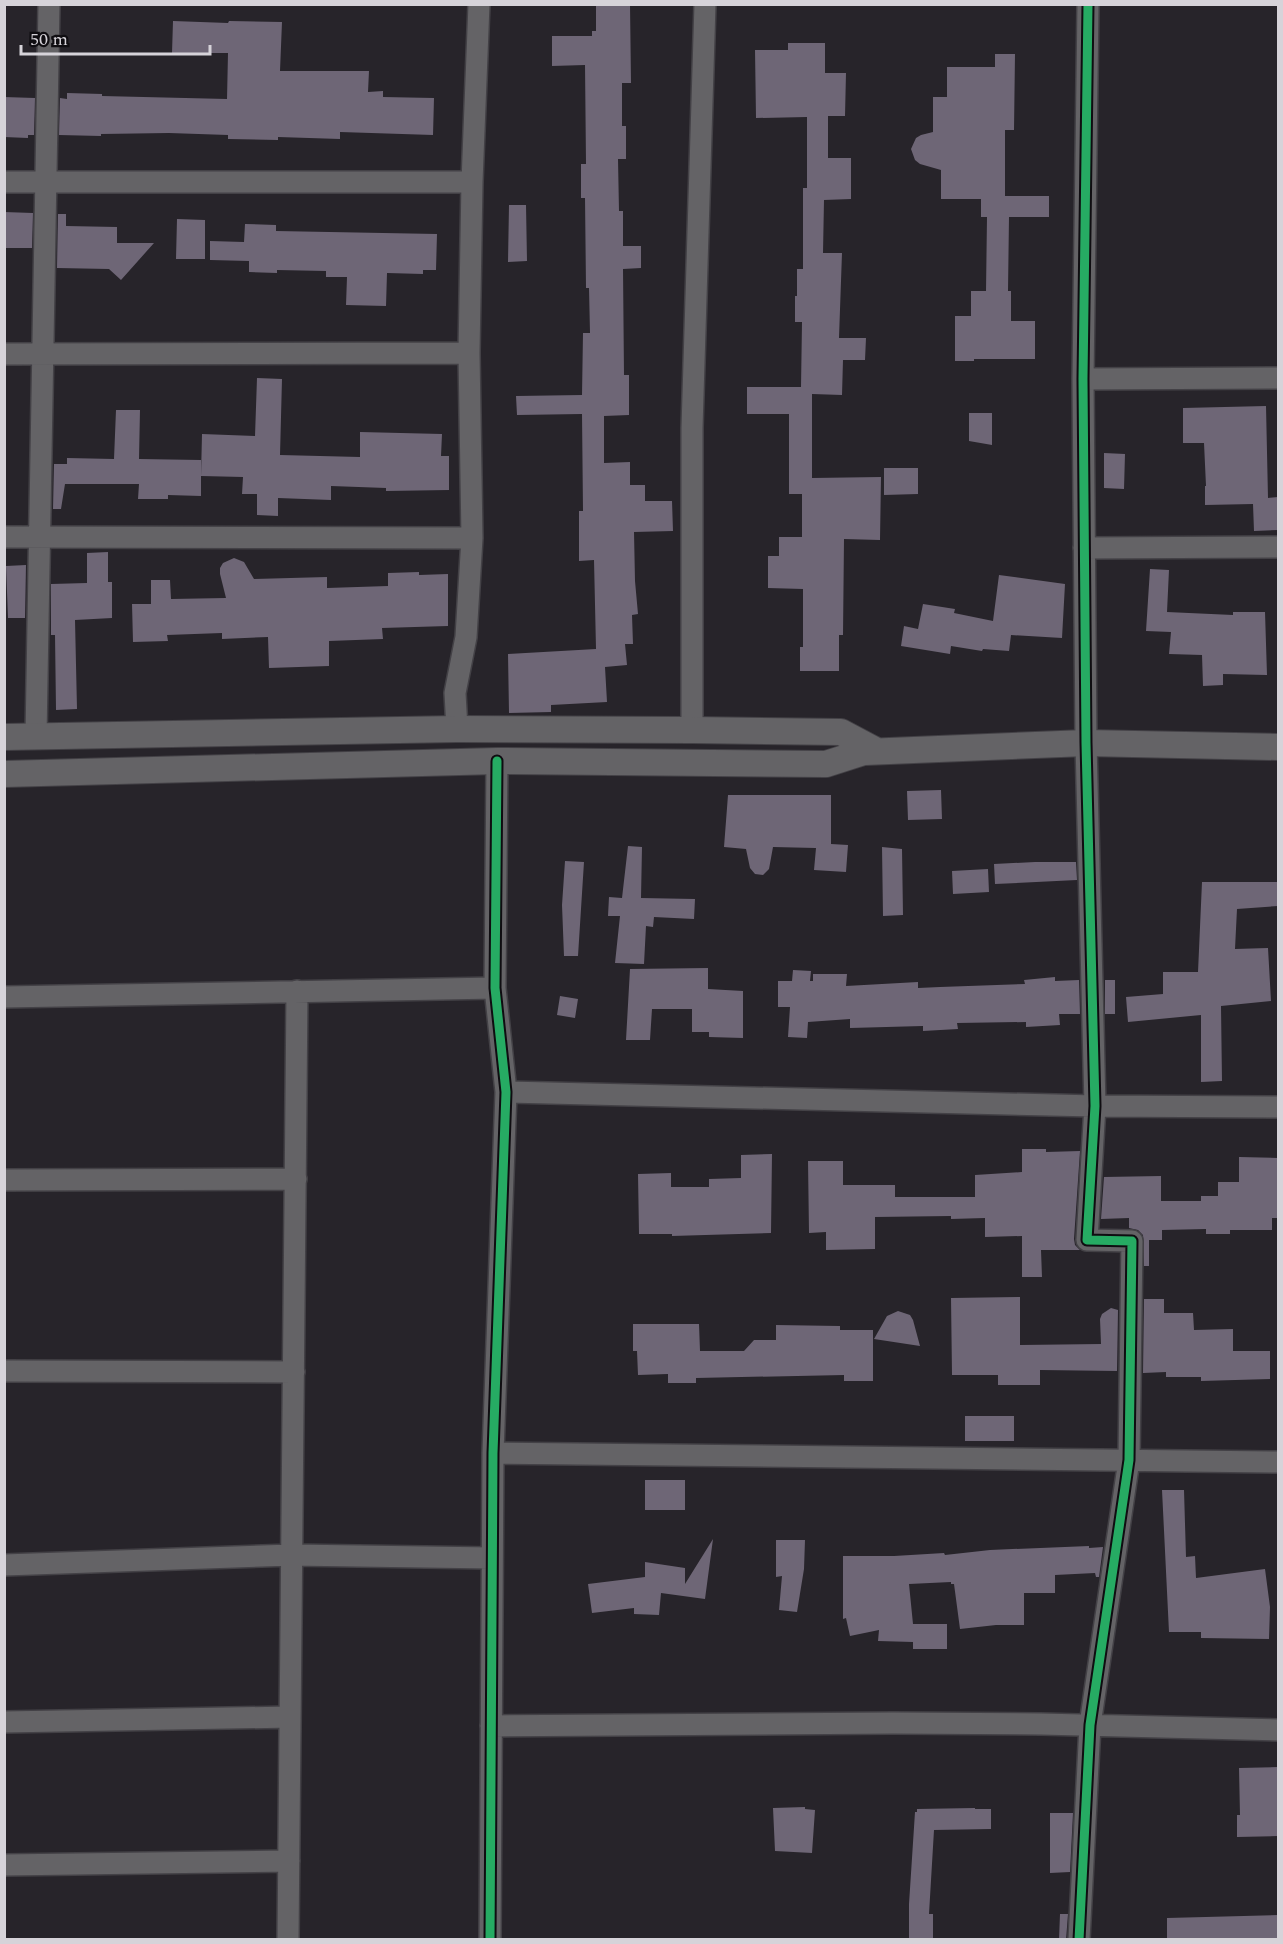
<svg xmlns="http://www.w3.org/2000/svg" width="1283" height="1944" viewBox="0 0 1283 1944" font-family="Spectral,serif">
  <rect width="100%" height="100%" fill="#27242a"/>
  <path fill="#6e6676" d="M 596,4 L 630,4 L 631,83 L 622,83 L 622,126 L 626,126 L 626,159 L 618,159 L 619,211 L 623,211 L 623,246 L 641,246 L 641,268 L 623,269 L 624,375 L 629,375 L 629,415 L 604,416 L 604,463 L 630,462 L 630,485 L 645,485 L 645,501 L 672,501 L 673,531 L 634,532 L 635,581 L 638,614 L 632,615 L 633,644 L 625,644 L 627,665 L 605,667 L 607,702 L 551,705 L 551,712 L 509,713 L 508,654 L 596,649 L 594,560 L 579,561 L 579,511 L 583,511 L 582,414 L 517,415 L 516,396 L 582,395 L 583,333 L 590,333 L 589,288 L 586,288 L 585,198 L 581,198 L 581,164 L 586,164 L 585,65 L 552,66 L 552,36 L 592,36 L 592,31 L 596,31 Z
    M 173,21 L 228,23 L 229,21 L 282,22 L 280,71 L 369,71 L 368,92 L 383,91 L 383,97 L 434,98 L 433,135 L 340,132 L 340,139 L 278,137 L 278,140 L 228,139 L 228,135 L 169,133 L 101,134 L 101,136 L 59,135 L 60,98 L 67,99 L 67,93 L 102,94 L 102,96 L 227,99 L 228,53 L 172,53 Z
    M 788,43 L 825,43 L 825,73 L 846,73 L 845,116 L 828,116 L 828,158 L 851,158 L 851,199 L 824,200 L 823,253 L 842,253 L 839,338 L 866,338 L 865,360 L 843,360 L 842,395 L 812,394 L 812,478 L 881,477 L 880,540 L 844,539 L 843,635 L 839,635 L 839,671 L 800,671 L 800,647 L 803,647 L 803,589 L 768,588 L 768,556 L 779,556 L 779,537 L 802,537 L 802,494 L 789,494 L 789,414 L 747,414 L 747,387 L 801,387 L 802,322 L 795,322 L 795,296 L 797,296 L 797,269 L 803,269 L 803,188 L 807,188 L 807,117 L 756,118 L 755,50 L 788,50 Z
    M 995,54 L 1015,54 L 1014,130 L 1005,130 L 1005,196 L 1049,196 L 1049,217 L 1009,217 L 1008,291 L 1011,291 L 1011,321 L 1035,321 L 1035,359 L 974,359 L 974,361 L 955,361 L 955,316 L 971,316 L 971,291 L 986,291 L 987,217 L 981,217 L 981,199 L 941,199 L 941,170 L 920,164 L 915,160 L 911,149 L 916,138 L 921,135 L 933,132 L 933,97 L 947,97 L 947,67 L 995,67 Z
    M 4,97 L 35,98 L 34,135 L 28,135 L 28,138 L 4,137 Z
    M 509,205 L 526,205 L 527,261 L 508,262 Z
    M 4,212 L 33,213 L 32,248 L 4,248 Z
    M 58,214 L 66,214 L 66,226 L 117,227 L 117,243 L 154,243 L 121,280 L 109,269 L 57,268 Z
    M 177,219 L 205,220 L 205,259 L 176,259 Z
    M 245,224 L 276,225 L 276,231 L 437,234 L 436,270 L 423,270 L 423,274 L 387,273 L 386,306 L 346,305 L 347,277 L 326,277 L 326,271 L 277,270 L 277,273 L 249,272 L 249,261 L 210,260 L 210,241 L 244,242 Z
    M 257,378 L 282,379 L 280,455 L 360,457 L 360,432 L 442,434 L 441,456 L 449,456 L 449,490 L 386,491 L 386,488 L 331,486 L 331,500 L 278,498 L 278,516 L 257,515 L 257,494 L 242,494 L 243,477 L 201,476 L 202,434 L 255,436 Z
    M 1266,406 L 1268,498 L 1278,497 L 1278,530 L 1254,531 L 1253,504 L 1205,505 L 1205,486 L 1206,486 L 1204,443 L 1183,443 L 1183,408 Z
    M 116,410 L 140,410 L 139,459 L 201,460 L 201,496 L 168,495 L 168,499 L 138,499 L 139,484 L 65,484 L 61,509 L 53,509 L 54,464 L 67,464 L 67,458 L 114,459 Z
    M 969,413 L 992,413 L 992,445 L 969,441 Z
    M 1104,453 L 1125,454 L 1124,489 L 1104,488 Z
    M 884,468 L 918,468 L 918,494 L 884,495 Z
    M 108,552 L 108,582 L 112,582 L 112,618 L 75,620 L 77,709 L 56,710 L 55,635 L 51,635 L 51,584 L 87,583 L 87,553 Z
    M 234,558 L 244,562 L 254,579 L 327,577 L 327,588 L 388,586 L 388,573 L 419,572 L 419,575 L 448,574 L 448,626 L 382,628 L 383,639 L 329,641 L 329,666 L 269,668 L 268,637 L 222,639 L 222,633 L 167,635 L 168,641 L 133,642 L 132,604 L 151,604 L 151,580 L 170,580 L 171,599 L 226,598 L 220,574 L 220,568 L 223,563 Z
    M 26,565 L 25,618 L 8,618 L 6,566 Z
    M 1150,569 L 1169,570 L 1167,612 L 1233,615 L 1233,612 L 1265,612 L 1267,675 L 1223,674 L 1223,685 L 1203,686 L 1202,655 L 1169,654 L 1171,632 L 1146,631 Z
    M 999,575 L 1065,584 L 1062,638 L 1011,635 L 1009,651 L 983,649 L 982,651 L 951,646 L 950,654 L 901,646 L 904,626 L 918,629 L 923,604 L 955,609 L 954,613 L 993,621 Z
    M 941,790 L 942,819 L 908,820 L 907,791 Z
    M 728,795 L 831,795 L 831,844 L 848,845 L 846,872 L 814,870 L 816,848 L 773,847 L 769,869 L 763,875 L 755,874 L 750,868 L 746,849 L 724,847 Z
    M 628,846 L 642,847 L 641,898 L 695,899 L 694,919 L 654,917 L 653,927 L 646,926 L 644,964 L 615,963 L 620,916 L 608,916 L 609,897 L 622,898 Z
    M 882,847 L 902,849 L 903,915 L 883,916 Z
    M 565,861 L 584,862 L 578,956 L 564,956 L 562,905 Z
    M 1035,862 L 1076,862 L 1077,880 L 995,884 L 994,864 Z
    M 988,869 L 989,892 L 953,894 L 952,871 Z
    M 1202,882 L 1278,882 L 1278,906 L 1237,909 L 1235,949 L 1268,948 L 1271,1001 L 1221,1006 L 1222,1081 L 1201,1082 L 1201,1015 L 1128,1022 L 1126,997 L 1163,994 L 1163,972 L 1198,972 Z
    M 708,968 L 708,989 L 743,991 L 743,1038 L 709,1037 L 709,1032 L 692,1032 L 692,1009 L 652,1009 L 650,1040 L 626,1040 L 630,969 Z
    M 793,970 L 811,971 L 810,981 L 813,981 L 813,974 L 847,974 L 846,986 L 918,982 L 918,988 L 940,987 L 1025,984 L 1024,980 L 1055,977 L 1055,981 L 1079,980 L 1080,1014 L 1059,1014 L 1060,1025 L 1026,1027 L 1026,1022 L 957,1023 L 958,1029 L 923,1031 L 923,1026 L 850,1028 L 850,1019 L 808,1022 L 807,1038 L 788,1037 L 790,1007 L 778,1007 L 778,981 L 792,981 Z
    M 1105,980 L 1115,980 L 1115,1014 L 1105,1014 Z
    M 560,996 L 578,999 L 575,1018 L 557,1015 Z
    M 1022,1149 L 1046,1149 L 1046,1152 L 1080,1151 L 1074,1239 L 1075,1245 L 1080,1250 L 1041,1250 L 1042,1277 L 1022,1277 L 1022,1236 L 985,1237 L 985,1218 L 951,1219 L 951,1216 L 875,1217 L 875,1249 L 826,1250 L 826,1232 L 809,1233 L 808,1161 L 843,1161 L 843,1185 L 895,1185 L 895,1197 L 975,1197 L 975,1175 L 1022,1172 Z
    M 772,1154 L 771,1233 L 672,1236 L 672,1234 L 639,1234 L 638,1174 L 671,1173 L 671,1187 L 709,1187 L 709,1179 L 741,1178 L 741,1155 Z
    M 1239,1157 L 1278,1158 L 1278,1218 L 1272,1218 L 1272,1230 L 1230,1230 L 1230,1234 L 1206,1234 L 1206,1229 L 1162,1230 L 1162,1240 L 1149,1240 L 1149,1266 L 1144,1266 L 1143,1235 L 1138,1230 L 1129,1228 L 1129,1218 L 1101,1219 L 1104,1177 L 1161,1176 L 1161,1201 L 1201,1201 L 1201,1196 L 1218,1196 L 1218,1182 L 1239,1182 Z
    M 1020,1297 L 1020,1345 L 1101,1344 L 1100,1319 L 1102,1314 L 1111,1308 L 1118,1310 L 1117,1371 L 1040,1370 L 1040,1385 L 998,1385 L 998,1375 L 952,1375 L 951,1298 Z
    M 1144,1299 L 1164,1299 L 1164,1313 L 1193,1313 L 1194,1330 L 1233,1329 L 1233,1351 L 1270,1351 L 1270,1379 L 1201,1381 L 1201,1377 L 1166,1377 L 1166,1372 L 1143,1373 Z
    M 898,1311 L 910,1315 L 913,1320 L 920,1346 L 874,1339 L 887,1316 Z
    M 633,1324 L 699,1324 L 700,1351 L 744,1351 L 754,1340 L 776,1340 L 776,1325 L 840,1326 L 840,1330 L 873,1330 L 873,1381 L 844,1381 L 844,1375 L 696,1378 L 696,1383 L 668,1383 L 668,1374 L 638,1375 L 637,1351 L 633,1351 Z
    M 965,1416 L 1014,1416 L 1014,1441 L 965,1441 Z
    M 645,1480 L 685,1480 L 685,1510 L 645,1510 Z
    M 1162,1490 L 1184,1490 L 1186,1557 L 1195,1556 L 1196,1578 L 1265,1569 L 1270,1607 L 1269,1639 L 1201,1638 L 1201,1632 L 1169,1632 Z
    M 713,1539 L 705,1599 L 661,1593 L 659,1615 L 634,1614 L 634,1608 L 592,1613 L 588,1584 L 645,1577 L 645,1562 L 685,1568 L 685,1584 Z
    M 776,1540 L 805,1540 L 804,1569 L 797,1612 L 779,1610 L 782,1576 L 776,1577 Z
    M 1089,1546 L 1089,1548 L 1103,1547 L 1099,1577 L 1096,1577 L 1095,1573 L 1055,1575 L 1055,1593 L 1024,1593 L 1024,1625 L 996,1625 L 960,1629 L 954,1584 L 951,1584 L 951,1582 L 909,1584 L 913,1624 L 947,1624 L 947,1649 L 913,1649 L 913,1642 L 878,1641 L 879,1630 L 850,1636 L 846,1618 L 843,1619 L 843,1556 L 894,1556 L 944,1553 L 945,1555 L 990,1550 Z
    M 1278,1767 L 1278,1836 L 1237,1837 L 1237,1815 L 1240,1815 L 1239,1768 Z
    M 805,1807 L 805,1809 L 815,1810 L 812,1853 L 775,1851 L 773,1808 Z
    M 975,1808 L 975,1809 L 991,1809 L 991,1829 L 934,1830 L 929,1914 L 933,1914 L 933,1940 L 909,1940 L 909,1904 L 915,1812 L 917,1812 L 917,1809 Z
    M 1050,1813 L 1073,1813 L 1070,1872 L 1050,1873 Z
    M 1060,1914 L 1068,1914 L 1066,1940 L 1059,1940 Z
    M 1278,1915 L 1278,1940 L 1167,1940 L 1167,1918 Z"/>
  <g fill="none" stroke-linecap="round" stroke-linejoin="round">
    <g stroke="#434146" stroke-width="24">
      <path id="minor" d="M 4,182 L 472,182
        M 4,354 L 469,353
        M 1083,379 L 1278,378
        M 4,537 L 472,538
        M 1084,548 L 1278,547
        M 457,729 L 455,693 L 466,637 L 472,538 L 469,353 L 472,182 L 479,4
        M 692,730 L 692,428 L 705,4
        M 36,736 L 49,4
        M 4,997 L 495,988
        M 506,1092 L 1095,1106 L 1278,1107
        M 4,1180 L 296,1179
        M 4,1371 L 294,1372
        M 493,1453 L 1278,1462
        M 4,1565 L 292,1555 L 492,1558
        M 4,1722 L 290,1717
        M 491,1726 L 893,1723 L 1041,1724 L 1278,1730
        M 4,1865 L 289,1861
        M 288,1940 L 297,991
        M 490,1940 L 493,1453 L 506,1092 L 495,988 L 497,761
        M 1079,1940 L 1090,1725 L 1129,1460 L 1132,1241 L 1087,1240 L 1095,1106 L 1086,743 L 1083,379 L 1088,4"/>
    </g>
    <g stroke="#434146" stroke-width="28">
      <path id="tertiary" d="M 4,737 L 457,729 L 692,730 L 841,732 L 873,749
        M 865,752 L 1086,743 L 1278,747
        M 4,774 L 497,761 L 826,764 L 873,749"/>
    </g>
    <use href="#minor" stroke="#646366" stroke-width="21"/>
    <use href="#tertiary" stroke="#646366" stroke-width="26"/>
    <g stroke="#0f0d11" stroke-width="13">
      <path id="cycleway" d="M 490,1940 L 493,1453 L 506,1092 L 495,988 L 497,761
        M 1079,1940 L 1090,1725 L 1129,1460 L 1132,1241 L 1087,1240 L 1095,1106 L 1086,743 L 1083,379 L 1088,4"/>
    </g>
    <use href="#cycleway" stroke="#26ab63" stroke-width="9"/>
  </g>
  <rect width="1283" height="1944" fill="none" stroke="#d6d3d9" stroke-width="12"/>
  <path d="M21 45v9h189v-9" fill="none" stroke="#d6d3d9" stroke-width="3"/>
  <text x="30" y="45" font-size="18" fill="#d6d3d9" stroke="#0f0d11" stroke-width="4.5" paint-order="stroke">50 m</text>
</svg>
